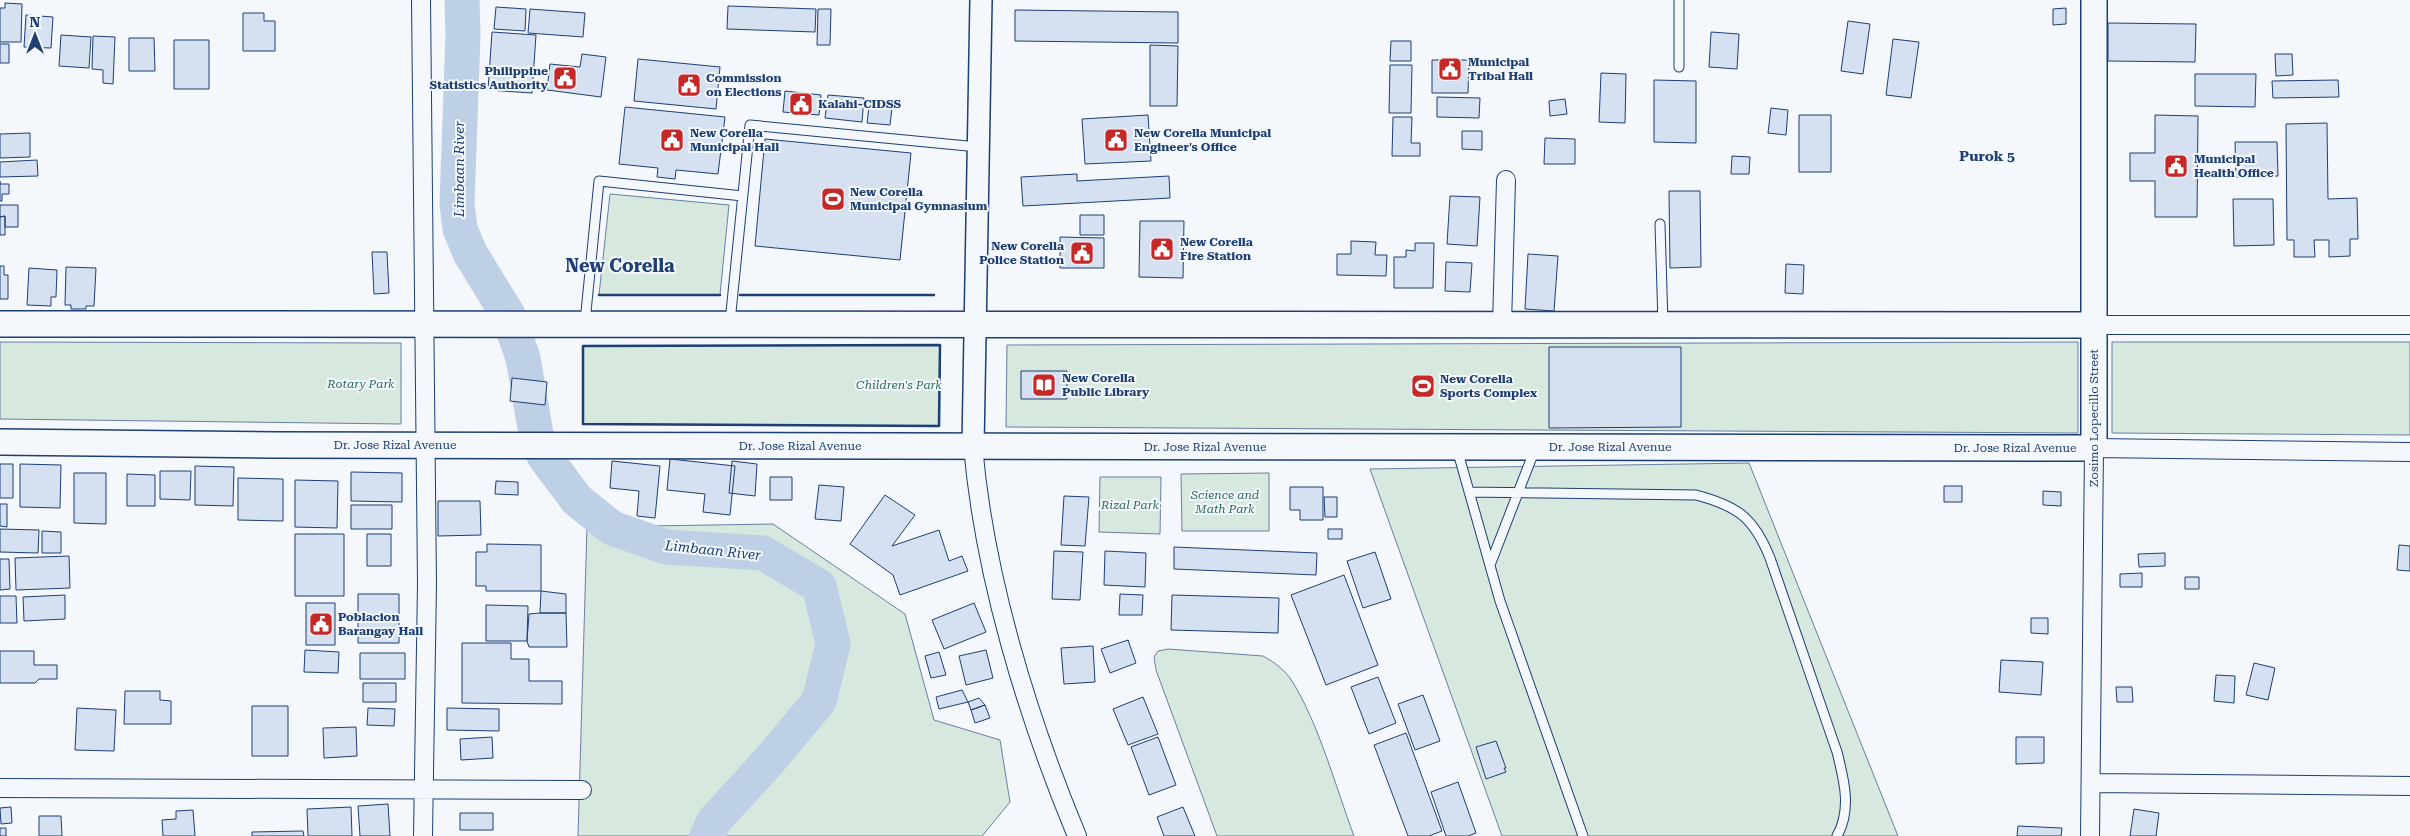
<svg xmlns="http://www.w3.org/2000/svg" width="2410" height="836" viewBox="0 0 2410 836" font-family="'Roboto Serif',serif">
  <rect width="100%" height="100%" fill="#f4f7fb"/>
  <path fill="#d7e8df" stroke="#687fa3" d="M 610,194 L 729,205 L 720,295 L 599,295 Z
    M 0,342 L 401,343 L 401,424 L 0,419 Z
    M 2078,342 L 2078,433 L 1006,427 L 1007,345 Z
    M 2112,342 L 2410,342 L 2410,435 L 2112,433 Z
    M 940,345 L 939,426 L 583,424 L 583,346 Z
    M 1749,463 L 1898,836 L 1502,836 L 1370,469 Z
    M 1269,473 L 1269,531 L 1182,531 L 1181,474 Z
    M 1100,477 L 1161,477 L 1160,534 L 1099,532 Z
    M 773,524 L 905,614 L 934,720 L 1000,740 L 1010,802 L 982,836 L 578,836 L 587,527 Z
    M 1168,649 L 1263,656 C 1274,662 1285,670 1292,681 C 1319,724 1336,788 1354,836 L 1217,836 L 1156,670 L 1154,657 L 1158,651 Z"/>
  <g fill="none" stroke-linecap="round" stroke-linejoin="round">
    <path stroke="#bed0e5" stroke-width="35" d="M 462,0 L 463,35 L 457,204 L 460,229 L 470,253 L 508,315 L 523,358 L 536,434 L 544,456 L 577,500 L 612,528 L 666,547 L 763,553 L 819,586 L 833,644 L 819,701 L 768,762 L 714,821 L 707,836"/>
  </g>
  <path fill="#d5e0f0" stroke="#1d3f73" d="M 5,3 L 22,4 L 21,42 L 0,42 L 0,8 L 5,8 Z
    M 728,6 L 816,9 L 815,32 L 727,29 Z
    M 496,7 L 526,9 L 525,31 L 494,29 Z
    M 2066,8 L 2066,24 L 2053,25 L 2053,9 Z
    M 530,9 L 585,13 L 583,37 L 528,33 Z
    M 818,9 L 831,9 L 830,45 L 817,45 Z
    M 1015,10 L 1178,12 L 1178,43 L 1015,41 Z
    M 243,13 L 264,13 L 264,21 L 275,21 L 275,51 L 243,51 Z
    M 26,15 L 53,17 L 51,48 L 24,47 Z
    M 1848,21 L 1870,24 L 1863,74 L 1841,71 Z
    M 2108,23 L 2196,24 L 2195,62 L 2108,61 Z
    M 492,32 L 536,35 L 532,93 L 488,90 Z
    M 1711,32 L 1739,34 L 1737,69 L 1709,67 Z
    M 61,35 L 91,37 L 89,68 L 59,66 Z
    M 93,36 L 115,37 L 113,84 L 103,83 L 103,70 L 92,69 Z
    M 129,38 L 154,38 L 155,71 L 129,71 Z
    M 1893,39 L 1919,42 L 1911,98 L 1886,95 Z
    M 174,40 L 209,40 L 209,89 L 174,89 Z
    M 1391,41 L 1411,41 L 1411,61 L 1390,61 Z
    M 0,44 L 9,44 L 9,63 L 0,63 Z
    M 1150,45 L 1178,46 L 1177,106 L 1150,106 Z
    M 582,54 L 606,57 L 601,97 L 547,90 L 550,64 L 580,67 Z
    M 2275,54 L 2292,54 L 2293,75 L 2276,76 Z
    M 638,59 L 720,67 L 716,109 L 634,101 Z
    M 1432,60 L 1469,60 L 1468,93 L 1432,93 Z
    M 1390,65 L 1412,65 L 1411,113 L 1389,113 Z
    M 1601,73 L 1626,74 L 1625,123 L 1599,122 Z
    M 2195,74 L 2256,74 L 2255,107 L 2195,106 Z
    M 1654,80 L 1696,81 L 1696,143 L 1654,142 Z
    M 2338,80 L 2339,97 L 2273,98 L 2272,81 Z
    M 785,91 L 821,95 L 819,115 L 783,112 Z
    M 828,95 L 864,98 L 862,122 L 825,118 Z
    M 1437,97 L 1480,98 L 1479,118 L 1437,117 Z
    M 1565,99 L 1567,114 L 1550,116 L 1549,101 Z
    M 869,106 L 892,108 L 890,125 L 867,123 Z
    M 625,107 L 725,117 L 718,174 L 676,170 L 675,179 L 657,177 L 658,168 L 619,164 Z
    M 1771,108 L 1788,110 L 1786,135 L 1768,133 Z
    M 1148,115 L 1151,161 L 1085,164 L 1082,119 Z
    M 1799,115 L 1831,115 L 1831,172 L 1799,172 Z
    M 2155,115 L 2198,116 L 2197,217 L 2155,217 L 2155,181 L 2130,181 L 2130,153 L 2155,153 Z
    M 1393,117 L 1412,117 L 1411,143 L 1420,143 L 1420,156 L 1392,156 Z
    M 2327,123 L 2328,199 L 2357,198 L 2358,239 L 2350,239 L 2350,256 L 2329,257 L 2329,240 L 2314,240 L 2315,257 L 2294,257 L 2294,240 L 2287,240 L 2286,124 Z
    M 1462,131 L 1482,131 L 1482,150 L 1462,149 Z
    M 30,133 L 30,157 L 0,158 L 0,134 Z
    M 1545,138 L 1575,139 L 1575,164 L 1544,164 Z
    M 765,139 L 911,153 L 900,260 L 755,246 Z
    M 2235,142 L 2277,142 L 2278,176 L 2236,177 Z
    M 1732,156 L 1750,157 L 1749,174 L 1731,174 Z
    M 37,160 L 38,176 L 0,177 L 0,162 Z
    M 1077,174 L 1077,181 L 1169,176 L 1170,198 L 1023,206 L 1021,177 Z
    M 0,181 L 0,184 L 9,184 L 9,194 L 2,194 L 2,201 L 0,201 Z
    M 1669,191 L 1700,191 L 1701,267 L 1670,268 Z
    M 1450,196 L 1480,197 L 1477,246 L 1447,244 Z
    M 2233,199 L 2273,199 L 2274,245 L 2234,246 Z
    M 0,205 L 18,205 L 18,227 L 5,227 L 5,216 L 0,217 Z
    M 1080,215 L 1104,215 L 1104,235 L 1080,235 Z
    M 5,216 L 5,235 L 0,235 L 0,217 Z
    M 1140,221 L 1184,221 L 1183,278 L 1139,277 Z
    M 1060,237 L 1104,238 L 1104,268 L 1060,268 Z
    M 1351,241 L 1376,242 L 1375,255 L 1387,255 L 1386,276 L 1337,275 L 1337,254 L 1351,254 Z
    M 1415,243 L 1434,243 L 1433,288 L 1394,288 L 1394,257 L 1406,257 L 1406,250 L 1415,251 Z
    M 372,252 L 387,252 L 389,293 L 374,294 Z
    M 1528,254 L 1558,256 L 1554,311 L 1525,309 Z
    M 1446,262 L 1472,263 L 1470,292 L 1445,291 Z
    M 1786,264 L 1804,265 L 1803,294 L 1785,293 Z
    M 0,266 L 4,266 L 4,275 L 8,275 L 8,299 L 0,299 Z
    M 66,267 L 96,268 L 94,306 L 86,306 L 86,309 L 71,309 L 71,305 L 65,305 Z
    M 29,268 L 57,270 L 56,297 L 51,297 L 51,306 L 27,305 Z
    M 1549,347 L 1681,347 L 1681,427 L 1549,428 Z
    M 1021,371 L 1067,371 L 1067,399 L 1021,399 Z
    M 512,378 L 547,382 L 545,405 L 510,401 Z
    M 670,459 L 735,466 L 730,515 L 703,512 L 705,494 L 667,490 Z
    M 612,461 L 660,466 L 655,518 L 637,516 L 639,491 L 610,488 Z
    M 732,461 L 757,464 L 755,496 L 729,493 Z
    M 0,464 L 13,464 L 13,498 L 0,498 Z
    M 20,464 L 61,465 L 60,508 L 20,507 Z
    M 195,466 L 234,467 L 233,506 L 195,505 Z
    M 160,471 L 191,471 L 190,500 L 160,499 Z
    M 351,472 L 402,473 L 402,502 L 351,501 Z
    M 74,473 L 106,473 L 106,524 L 74,523 Z
    M 127,474 L 155,475 L 155,506 L 127,506 Z
    M 770,477 L 792,477 L 792,500 L 770,500 Z
    M 238,478 L 283,479 L 283,521 L 238,520 Z
    M 295,480 L 338,481 L 337,528 L 295,527 Z
    M 496,481 L 518,482 L 518,495 L 495,494 Z
    M 819,485 L 844,487 L 841,521 L 815,519 Z
    M 1944,486 L 1962,486 L 1962,502 L 1944,502 Z
    M 1290,487 L 1323,487 L 1323,520 L 1300,520 L 1300,510 L 1290,510 Z
    M 2043,491 L 2061,492 L 2061,506 L 2043,505 Z
    M 885,495 L 915,515 L 892,546 L 939,530 L 949,561 L 962,556 L 968,571 L 900,595 L 893,575 L 850,544 Z
    M 1064,496 L 1089,497 L 1085,546 L 1061,545 Z
    M 1324,497 L 1337,497 L 1337,517 L 1325,517 Z
    M 438,501 L 480,501 L 481,535 L 438,536 Z
    M 0,504 L 7,504 L 7,527 L 0,526 Z
    M 351,505 L 392,505 L 392,529 L 351,529 Z
    M 0,529 L 39,530 L 38,553 L 0,552 Z
    M 1328,529 L 1342,529 L 1342,539 L 1328,539 Z
    M 42,531 L 61,532 L 61,553 L 42,553 Z
    M 295,534 L 344,534 L 344,596 L 295,596 Z
    M 367,534 L 391,534 L 391,566 L 367,566 Z
    M 487,544 L 541,545 L 541,591 L 486,591 L 486,586 L 476,586 L 476,552 L 487,552 Z
    M 2399,545 L 2410,546 L 2410,571 L 2397,570 Z
    M 1174,547 L 1317,553 L 1316,575 L 1174,569 Z
    M 1054,551 L 1083,552 L 1080,600 L 1052,599 Z
    M 1105,551 L 1146,553 L 1145,587 L 1104,585 Z
    M 1375,552 L 1391,599 L 1363,608 L 1347,561 Z
    M 2165,553 L 2165,566 L 2139,567 L 2138,554 Z
    M 69,556 L 70,588 L 16,590 L 15,558 Z
    M 0,559 L 9,559 L 10,589 L 0,590 Z
    M 2142,573 L 2142,587 L 2120,587 L 2120,574 Z
    M 1344,575 L 1378,665 L 1326,685 L 1291,595 Z
    M 2185,577 L 2199,577 L 2199,589 L 2185,589 Z
    M 541,591 L 566,594 L 566,613 L 540,613 Z
    M 358,594 L 399,594 L 399,643 L 358,643 Z
    M 1120,594 L 1143,595 L 1142,615 L 1119,615 Z
    M 65,595 L 65,619 L 24,621 L 23,597 Z
    M 1172,595 L 1279,598 L 1278,633 L 1171,630 Z
    M 0,596 L 16,596 L 17,623 L 0,623 Z
    M 306,603 L 335,603 L 335,645 L 306,645 Z
    M 974,603 L 986,632 L 944,649 L 932,620 Z
    M 486,605 L 528,606 L 527,641 L 486,641 Z
    M 540,613 L 566,613 L 567,647 L 529,647 L 527,641 L 529,614 Z
    M 2031,618 L 2048,618 L 2048,634 L 2031,633 Z
    M 1128,640 L 1136,663 L 1110,673 L 1101,649 Z
    M 462,643 L 511,643 L 511,659 L 529,659 L 529,681 L 562,681 L 562,704 L 462,703 Z
    M 1093,646 L 1095,682 L 1064,684 L 1061,648 Z
    M 305,650 L 339,652 L 338,673 L 304,672 Z
    M 986,650 L 993,678 L 966,685 L 959,656 Z
    M 0,651 L 34,651 L 34,665 L 57,665 L 57,679 L 39,679 L 35,683 L 0,683 Z
    M 939,652 L 946,675 L 931,678 L 925,656 Z
    M 360,653 L 405,653 L 405,679 L 360,679 Z
    M 2001,660 L 2043,662 L 2041,695 L 1999,692 Z
    M 2254,663 L 2275,668 L 2268,700 L 2246,695 Z
    M 2216,675 L 2235,676 L 2234,703 L 2214,701 Z
    M 1378,677 L 1396,723 L 1369,734 L 1351,687 Z
    M 363,683 L 396,683 L 396,702 L 363,702 Z
    M 2116,687 L 2132,687 L 2133,702 L 2117,702 Z
    M 962,690 L 968,702 L 939,709 L 936,697 Z
    M 125,691 L 160,691 L 160,700 L 171,701 L 171,724 L 124,724 Z
    M 1423,695 L 1440,741 L 1415,750 L 1398,704 Z
    M 1143,697 L 1158,734 L 1128,745 L 1113,709 Z
    M 979,698 L 985,705 L 971,710 L 968,702 Z
    M 985,705 L 990,718 L 975,723 L 971,710 Z
    M 252,706 L 288,706 L 288,756 L 252,756 Z
    M 77,708 L 116,710 L 114,751 L 75,750 Z
    M 368,708 L 395,709 L 394,726 L 367,725 Z
    M 447,708 L 499,709 L 499,731 L 447,730 Z
    M 356,727 L 357,756 L 324,758 L 323,728 Z
    M 1406,733 L 1442,831 L 1429,836 L 1408,836 L 1374,745 Z
    M 492,737 L 493,758 L 461,760 L 460,739 Z
    M 1158,737 L 1176,785 L 1149,795 L 1131,747 Z
    M 2016,737 L 2044,737 L 2044,763 L 2016,764 Z
    M 1496,741 L 1506,768 L 1504,768 L 1506,772 L 1486,779 L 1476,747 Z
    M 1458,782 L 1476,833 L 1468,836 L 1446,836 L 1431,792 Z
    M 388,804 L 390,836 L 360,836 L 358,806 Z
    M 11,807 L 12,823 L 1,824 L 0,808 Z
    M 351,807 L 352,836 L 308,836 L 307,809 Z
    M 1183,807 L 1195,836 L 1164,836 L 1157,817 Z
    M 2134,809 L 2159,813 L 2156,836 L 2130,836 Z
    M 193,810 L 195,836 L 163,836 L 162,820 L 176,819 L 176,811 Z
    M 460,813 L 493,813 L 493,830 L 460,830 Z
    M 39,816 L 61,816 L 62,836 L 39,836 Z
    M 2018,826 L 2062,828 L 2061,836 L 2017,836 Z
    M 0,828 L 6,828 L 6,836 L 0,836 Z
    M 303,831 L 304,836 L 252,836 L 252,832 Z"/>
  <g fill="none" stroke-linecap="round" stroke-linejoin="round">
    <g stroke="#1d3f73" stroke-width="11">
      <path id="service" d="M 1679,0 L 1679,67
        M 1660,224 L 1663,324
        M 585,322 L 599,181 L 743,196
        M 730,322 L 750,125 L 978,147
        M 1457,449 L 1500,601 L 1583,836
        M 1469,492 L 1696,495 C 1738,506 1754,518 1770,558 L 1837,752 C 1844,780 1852,809 1837,836
        M 1490,565 L 1535,449"/>
    </g>
    <g stroke="#1d3f73" stroke-width="20">
      <path id="minor" d="M 421,0 L 427,584 L 423,836
        M 1502,325 L 1506,180
        M 2095,325 L 2410,325
        M 973,446 C 984,575 1027,716 1077,836
        M 2091,783 L 2410,786
        M 0,788 L 582,790
        M 2090,836 L 2094,448 L 2410,452"/>
    </g>
    <g stroke="#1d3f73" stroke-width="24">
      <path id="tertiary" d="M 973,446 L 981,0"/>
    </g>
    <g stroke="#1d3f73" stroke-width="28">
      <path id="secondary" d="M 0,324 L 2095,325
        M 0,442 L 275,445 L 2094,448 L 2094,0"/>
    </g>
    <use href="#service" stroke="#f4f7fb" stroke-width="9"/>
    <use href="#minor" stroke="#f4f7fb" stroke-width="18"/>
    <use href="#tertiary" stroke="#f4f7fb" stroke-width="21"/>
    <use href="#secondary" stroke="#f4f7fb" stroke-width="25"/>
    <path stroke="#1d3f73" stroke-width="2.5" d="M 599,295 L 720,295
      M 740,295 L 934,295
      M 940,345 L 939,426 L 583,424 L 583,346 Z"/>
  </g>
  <defs>
    <g id="civic-square" transform="scale(1.25)"><rect x="-9" y="-9" width="18" height="18" rx="4" fill="#c62828" stroke="#f4f7fb"/><path d="M-.6-6.5H3V-4.5H.6V-3L4-1V1h2V6H-6V1h2V-1L-.6-3ZM-1.2 2.5V6h2.4V2.5Z" fill="#fff"/></g>
    <g id="stadium-square" transform="scale(1.25)"><rect x="-9" y="-9" width="18" height="18" rx="4" fill="#c62828" stroke="#f4f7fb"/><path d="M0-5a6.5 5 0 1 0 0 10a6.5 5 0 1 0 0-10ZM-3.5-1.8h7v3.6h-7Z" fill="#fff"/></g>
    <g id="library-square" transform="scale(1.25)"><rect x="-9" y="-9" width="18" height="18" rx="4" fill="#c62828" stroke="#f4f7fb"/><path d="M-6-4Q-3-5.5-.7-3.5V5Q-3 3-6 4ZM6-4Q3-5.5 .7-3.5V5Q3 3 6 4Z" fill="#fff"/></g>
  </defs>
  <g fill-rule="evenodd">
    <use href="#civic-square" x="1450" y="69"/>
    <use href="#civic-square" x="565" y="78"/>
    <use href="#civic-square" x="689" y="85"/>
    <use href="#civic-square" x="801" y="104"/>
    <use href="#civic-square" x="672" y="140"/>
    <use href="#civic-square" x="1116" y="140"/>
    <use href="#civic-square" x="2176" y="166"/>
    <use href="#stadium-square" x="833" y="199"/>
    <use href="#civic-square" x="1162" y="249"/>
    <use href="#civic-square" x="1082" y="253"/>
    <use href="#library-square" x="1044" y="385"/>
    <use href="#stadium-square" x="1423" y="386"/>
    <use href="#civic-square" x="321" y="624"/>
  </g>
  <g text-anchor="middle" dominant-baseline="central" stroke-width="4" stroke-linejoin="round" paint-order="stroke">
    <g font-size="12" font-weight="bold" fill="#1d3f73" stroke="#f4f7fb" text-anchor="start">
      <text x="1468" y="62">Municipal<tspan x="1468" dy="14">Tribal Hall</tspan></text>
      <text x="548" y="71" text-anchor="end">Philippine<tspan x="548" dy="14">Statistics Authority</tspan></text>
      <text x="706" y="78">Commission<tspan x="706" dy="14">on Elections</tspan></text>
      <text x="818" y="104">Kalahi-CIDSS</text>
      <text x="690" y="133">New Corella<tspan x="690" dy="14">Municipal Hall</tspan></text>
      <text x="1134" y="133">New Corella Municipal<tspan x="1134" dy="14">Engineer's Office</tspan></text>
      <text x="2194" y="159">Municipal<tspan x="2194" dy="14">Health Office</tspan></text>
      <text x="850" y="192">New Corella<tspan x="850" dy="14">Municipal Gymnasium</tspan></text>
      <text x="1180" y="242">New Corella<tspan x="1180" dy="14">Fire Station</tspan></text>
      <text x="1064" y="246" text-anchor="end">New Corella<tspan x="1064" dy="14">Police Station</tspan></text>
      <text x="1062" y="378">New Corella<tspan x="1062" dy="14">Public Library</tspan></text>
      <text x="1440" y="379">New Corella<tspan x="1440" dy="14">Sports Complex</tspan></text>
      <text x="338" y="617">Poblacion<tspan x="338" dy="14">Barangay Hall</tspan></text>
    </g>
    <g font-size="12" font-style="italic" fill="#2c6c60" stroke="#f4f7fb">
      <text x="361" y="384">Rotary Park</text>
      <text x="899" y="385">Children's Park</text>
      <text x="1225" y="495">Science and<tspan x="1225" dy="14">Math Park</tspan></text>
      <text x="1130" y="505">Rizal Park</text>
    </g>
    <g font-size="12" fill="#1d3f73" stroke="#f4f7fb">
      <text transform="translate(2094 418) rotate(-90)">Zosimo Lopecillo Street</text>
      <text x="395" y="445">Dr. Jose Rizal Avenue</text>
      <text x="800" y="446">Dr. Jose Rizal Avenue</text>
      <text x="1205" y="447">Dr. Jose Rizal Avenue</text>
      <text x="1610" y="447">Dr. Jose Rizal Avenue</text>
      <text x="2015" y="448">Dr. Jose Rizal Avenue</text>
    </g>
    <g font-size="14" font-weight="bold" fill="#1d3f73" stroke="#f4f7fb">
      <text x="1987" y="156">Purok 5</text>
    </g>
    <g font-size="14" font-style="italic" fill="#1d3f73" stroke="#f4f7fb">
      <text transform="translate(459 169) rotate(-90)">Limbaan River</text>
      <text transform="translate(713 550) rotate(6)">Limbaan River</text>
    </g>
    <g font-size="18" font-weight="bold" fill="#1d3f73" stroke="#f4f7fb">
      <text x="620" y="265">New Corella</text>
    </g>
  </g>
  <g transform="translate(35 35)" stroke="#f4f7fb" stroke-width="4" paint-order="stroke">
  <path d="M0-4L9 19L0 12L-9 19Z" fill="#1d3f73"/>
  <text y="-8" font-size="14" font-weight="bold" text-anchor="middle" fill="#1d3f73">N</text>
  </g>
</svg>
